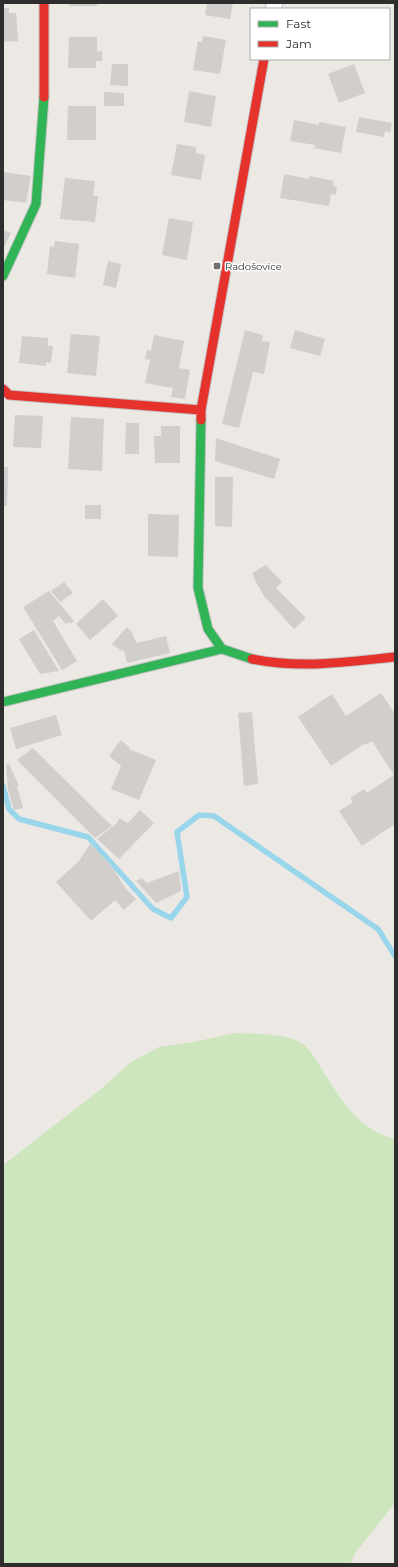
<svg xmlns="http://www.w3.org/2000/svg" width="398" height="1567" viewBox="0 0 398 1567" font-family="Montserrat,sans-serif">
  <rect width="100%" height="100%" fill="#ece8e4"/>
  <path fill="#cee6be" d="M 234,1033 C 253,1034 288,1033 303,1044 C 311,1050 320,1066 325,1074 C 343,1103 360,1130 395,1139 L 395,1503 L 356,1552 L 350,1564 L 3,1564 L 3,1165 L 101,1089 L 131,1062 L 159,1047 L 194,1042 Z"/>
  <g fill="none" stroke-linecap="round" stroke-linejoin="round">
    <path stroke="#99d6ec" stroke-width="5.5" d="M 3,786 L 9,809 L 19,819 L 88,837 L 153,909 L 171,918 L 187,897 L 177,832 L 199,815 L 214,816 L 378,929 L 395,956"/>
  </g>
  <path fill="#d1cecb" d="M 69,3 L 97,3 L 97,6 L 69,6 Z
    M 207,3 L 233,3 L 230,19 L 205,15 Z
    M 3,8 L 9,8 L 9,13 L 16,13 L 18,41 L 3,42 Z
    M 203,36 L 226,40 L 220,74 L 193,70 L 198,41 L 202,42 Z
    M 69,37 L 97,37 L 97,52 L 102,51 L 102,61 L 96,61 L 96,68 L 68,68 Z
    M 112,64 L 128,64 L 128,86 L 110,85 Z
    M 354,64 L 365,93 L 339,103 L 328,74 Z
    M 189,91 L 216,96 L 211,127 L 184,122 Z
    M 104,92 L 124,93 L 124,106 L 104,106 Z
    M 68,106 L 96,106 L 96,140 L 67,140 Z
    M 359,117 L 392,123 L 390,133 L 385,131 L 384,137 L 356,132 Z
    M 294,120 L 319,125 L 319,122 L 346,127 L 341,153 L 314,148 L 315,145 L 290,141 Z
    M 177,144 L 196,147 L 196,153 L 205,155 L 201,180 L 171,175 Z
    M 3,172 L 31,176 L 26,203 L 3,200 Z
    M 284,174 L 309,179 L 309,176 L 334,181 L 333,186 L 337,187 L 336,195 L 331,194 L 329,206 L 280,198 Z
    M 65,178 L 95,181 L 93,196 L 98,196 L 95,222 L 60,219 Z
    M 169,218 L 193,222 L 187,260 L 162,255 Z
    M 3,230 L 11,233 L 3,249 Z
    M 55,241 L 79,244 L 75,278 L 47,274 L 50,246 L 54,247 Z
    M 108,261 L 121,264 L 116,288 L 103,285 Z
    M 245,330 L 263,335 L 262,341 L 270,342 L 264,374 L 253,372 L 239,428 L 222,424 Z
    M 295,330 L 325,339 L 320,356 L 290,348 Z
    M 71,334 L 100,336 L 96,376 L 67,373 Z
    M 154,335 L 184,341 L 179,368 L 190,370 L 185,399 L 171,397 L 173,388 L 145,383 L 150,360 L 145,359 L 147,350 L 151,351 Z
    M 22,336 L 48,338 L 48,346 L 53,346 L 51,363 L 46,362 L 46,366 L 19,363 Z
    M 15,415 L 43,416 L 41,448 L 13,447 Z
    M 71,417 L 104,419 L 102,471 L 68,469 Z
    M 126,423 L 139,423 L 139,454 L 125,454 Z
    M 161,426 L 180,426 L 180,463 L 155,463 L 154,436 L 161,436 Z
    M 216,438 L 280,459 L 274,479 L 215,461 Z
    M 3,467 L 8,467 L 7,506 L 3,506 Z
    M 215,477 L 233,477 L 232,527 L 215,526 Z
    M 85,505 L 101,505 L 101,519 L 85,519 Z
    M 148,514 L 179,515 L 178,557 L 148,556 Z
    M 266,565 L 282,582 L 276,588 L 306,618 L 294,629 L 264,596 L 256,582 L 252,573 Z
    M 64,582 L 73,593 L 60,602 L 51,591 Z
    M 49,591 L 74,621 L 71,624 L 69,622 L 66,624 L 59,616 L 53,621 L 77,661 L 62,670 L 23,607 Z
    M 103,599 L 118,616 L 90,640 L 76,624 Z
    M 127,627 L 133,633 L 132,634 L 137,643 L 166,636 L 170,653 L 127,663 L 124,651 L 122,651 L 112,644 Z
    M 34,630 L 59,671 L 40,674 L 19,639 Z
    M 381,693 L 395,714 L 395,824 L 362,846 L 339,811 L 353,802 L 350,798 L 364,789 L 367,793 L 394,775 L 372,741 L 365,745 L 364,744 L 331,766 L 298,717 L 332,694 L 346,716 Z
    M 252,712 L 258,784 L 244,786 L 238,713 Z
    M 56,715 L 62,735 L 16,749 L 10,728 Z
    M 121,740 L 130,748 L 129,749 L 156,760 L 139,800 L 111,789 L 121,766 L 109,756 Z
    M 33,748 L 57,772 L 112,826 L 95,838 L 17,760 Z
    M 9,764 L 19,786 L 17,786 L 23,808 L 14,810 L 8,789 L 6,765 Z
    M 140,810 L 154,823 L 119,859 L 97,839 L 117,823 L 119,818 L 128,823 Z
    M 90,844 L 110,864 L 126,889 L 136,899 L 124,910 L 115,900 L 91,921 L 56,882 L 79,861 Z
    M 179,871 L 181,891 L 156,903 L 136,881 L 142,878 L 147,883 Z"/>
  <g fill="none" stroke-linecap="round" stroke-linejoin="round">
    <g stroke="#c5c4c5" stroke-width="17">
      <path id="street" d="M 273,9 L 275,3"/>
    </g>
    <g stroke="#c5c4c5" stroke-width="11">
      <path id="fast" d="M 3,276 L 36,204 L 44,97
        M 201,420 L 198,588 L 208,629 L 222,649
        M 3,702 L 222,649 L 252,659"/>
    </g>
    <g stroke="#c5c4c5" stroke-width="11">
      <path id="jam" d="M 44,97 L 44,3
        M 3,389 L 9,395 L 201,410
        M 201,420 L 201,410 L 264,59
        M 252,659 C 301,669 346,662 395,657"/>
    </g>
    <use href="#street" stroke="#fcfcfb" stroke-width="15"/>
    <use href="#fast" stroke="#30b455" stroke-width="9"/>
    <use href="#jam" stroke="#e5322d" stroke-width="9"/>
  </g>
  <rect fill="#706f6e" stroke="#fff" stroke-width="1.5" x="213" y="262" width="8" height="8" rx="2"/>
  <g text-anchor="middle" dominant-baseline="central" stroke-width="3" stroke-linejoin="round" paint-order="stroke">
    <g font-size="10" fill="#2e2e2e" stroke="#fff" text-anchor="start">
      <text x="225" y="266">Radošovice</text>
    </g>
  </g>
  <rect width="398" height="1567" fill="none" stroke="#2e2e2e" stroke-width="8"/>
  <rect x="250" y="8" width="140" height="52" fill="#ffffff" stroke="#ababab"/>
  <rect x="258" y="21" width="20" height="6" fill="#30b455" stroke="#ababab"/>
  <text x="286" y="28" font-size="12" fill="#2e2e2e">Fast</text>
  <rect x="258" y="41" width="20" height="6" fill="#e5322d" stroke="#ababab"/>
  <text x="286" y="48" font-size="12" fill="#2e2e2e">Jam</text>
</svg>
